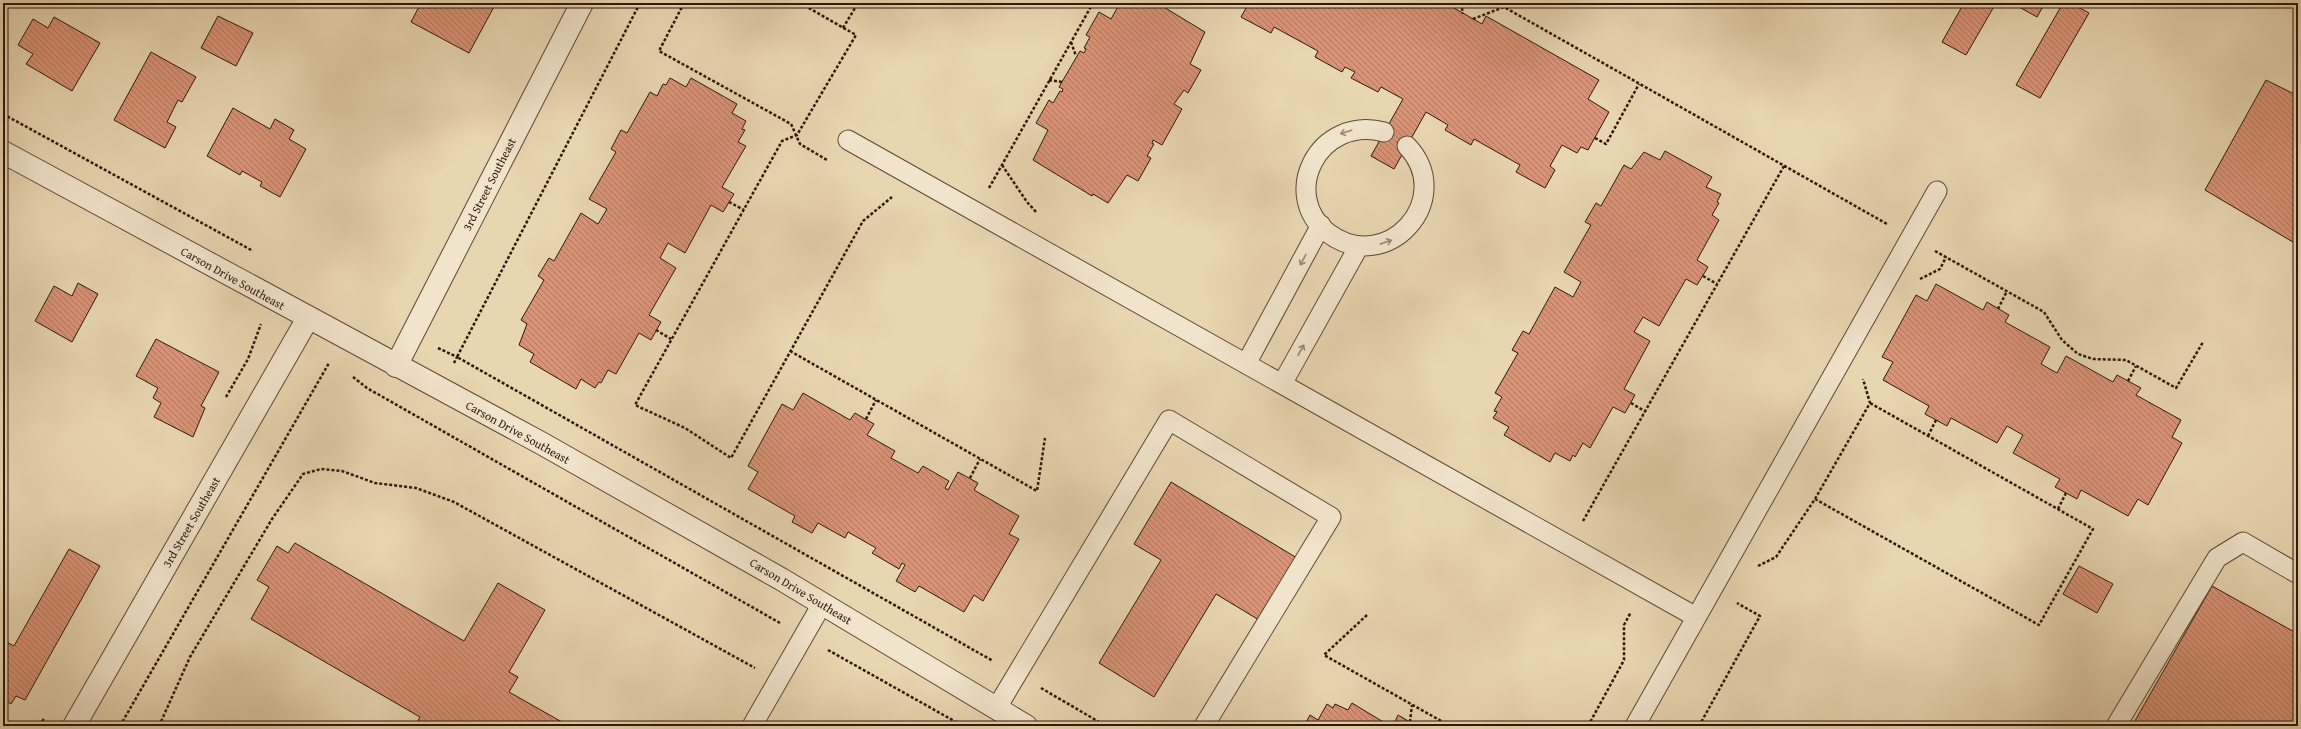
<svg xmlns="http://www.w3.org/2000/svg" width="2301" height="729" viewBox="0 0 2301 729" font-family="'Gentium Book Plus',serif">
  <defs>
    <pattern id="building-back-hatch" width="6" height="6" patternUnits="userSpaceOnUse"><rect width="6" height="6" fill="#db9375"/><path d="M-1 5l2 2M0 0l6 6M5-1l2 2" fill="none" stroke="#b2775e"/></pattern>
  </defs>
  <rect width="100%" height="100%" fill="#e8d6b1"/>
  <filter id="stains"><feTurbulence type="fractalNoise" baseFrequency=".005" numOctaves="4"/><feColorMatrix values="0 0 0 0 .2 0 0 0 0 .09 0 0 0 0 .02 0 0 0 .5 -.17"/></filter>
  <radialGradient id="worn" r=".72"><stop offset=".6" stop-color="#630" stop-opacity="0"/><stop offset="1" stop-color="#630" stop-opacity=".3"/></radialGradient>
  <path fill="url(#building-back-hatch)" stroke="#2f170b" d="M 421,3 L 496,3 L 469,53 L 411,22 Z
    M 1120,3 L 1157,3 L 1205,32 L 1190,64 L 1201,70 L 1188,93 L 1184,90 L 1174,104 L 1182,109 L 1162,145 L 1153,140 L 1152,143 L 1154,144 L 1147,156 L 1151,158 L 1138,181 L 1127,175 L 1108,203 L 1093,194 L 1092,196 L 1033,160 L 1048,130 L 1036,123 L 1049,100 L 1053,103 L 1060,91 L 1062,92 L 1063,89 L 1059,87 L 1080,51 L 1084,53 L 1086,49 L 1084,48 L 1090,37 L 1086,35 L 1099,12 L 1111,19 Z
    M 1249,3 L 1448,3 L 1447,4 L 1482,24 L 1486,16 L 1599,80 L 1588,99 L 1609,112 L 1588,150 L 1581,147 L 1577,153 L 1562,145 L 1550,166 L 1555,170 L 1545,188 L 1516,172 L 1520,165 L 1474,139 L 1471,145 L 1445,130 L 1448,125 L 1426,112 L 1394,169 L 1371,156 L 1403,99 L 1381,87 L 1378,92 L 1351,78 L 1355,72 L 1345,67 L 1342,72 L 1315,57 L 1318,51 L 1274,27 L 1271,33 L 1241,17 Z
    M 1964,3 L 1996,3 L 1966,55 L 1942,42 Z
    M 2012,3 L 2045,3 L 2037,17 Z
    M 2063,3 L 2071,3 L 2089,13 L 2040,98 L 2016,85 Z
    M 218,16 L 253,33 L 236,66 L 201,48 Z
    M 54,17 L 100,43 L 72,91 L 26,64 L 33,54 L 18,45 L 33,19 L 48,28 Z
    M 151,52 L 196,77 L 182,102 L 178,100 L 167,122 L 176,127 L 165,148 L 114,120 Z
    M 670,78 L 686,87 L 691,78 L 737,104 L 732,113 L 746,121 L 742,129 L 745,130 L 738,142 L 746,146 L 722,187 L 734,194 L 723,212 L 711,205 L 685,253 L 668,243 L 660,258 L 676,268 L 649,315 L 661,322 L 651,340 L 639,333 L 616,374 L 608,370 L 601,383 L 599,382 L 595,388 L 581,379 L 576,389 L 530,362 L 534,354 L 519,345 L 527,324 L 521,320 L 544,280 L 538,276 L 549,258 L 554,261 L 581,213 L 598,224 L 607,209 L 589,199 L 616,152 L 611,149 L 621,130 L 627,133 L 650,92 L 657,96 L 663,84 L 666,85 Z
    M 2266,80 L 2298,96 L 2298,245 L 2205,190 Z
    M 233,108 L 270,129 L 275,119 L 294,130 L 289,139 L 306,149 L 280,197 L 260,186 L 262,182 L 242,171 L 240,175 L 207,156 Z
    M 1665,151 L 1712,177 L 1706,187 L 1721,194 L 1717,202 L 1719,203 L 1712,215 L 1719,220 L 1697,260 L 1708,267 L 1697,285 L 1686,279 L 1659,326 L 1643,317 L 1634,332 L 1650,341 L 1624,389 L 1635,395 L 1625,413 L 1613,407 L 1590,448 L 1583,443 L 1575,457 L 1573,455 L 1570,461 L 1555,453 L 1550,462 L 1504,435 L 1509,427 L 1493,418 L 1497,412 L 1494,411 L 1502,397 L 1495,393 L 1518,353 L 1512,350 L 1523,331 L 1529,334 L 1555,287 L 1573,297 L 1581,282 L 1564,272 L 1591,225 L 1585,222 L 1596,203 L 1601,206 L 1624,165 L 1631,169 L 1644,152 L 1660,160 Z
    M 78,283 L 98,294 L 72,342 L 35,321 L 54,286 L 72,296 Z
    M 1936,284 L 1983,310 L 1987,302 L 2009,315 L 2005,322 L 2050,347 L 2041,364 L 2057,373 L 2066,356 L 2113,382 L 2117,375 L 2141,388 L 2136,395 L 2181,420 L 2172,437 L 2182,443 L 2148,505 L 2138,499 L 2128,516 L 2081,490 L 2077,499 L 2055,487 L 2060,479 L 2013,453 L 2023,435 L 2007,426 L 1997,443 L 1951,418 L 1947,426 L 1925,414 L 1929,406 L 1883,380 L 1893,362 L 1882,357 L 1916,295 L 1927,301 Z
    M 156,339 L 219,372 L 201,406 L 205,408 L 193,437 L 154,417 L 161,403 L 153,398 L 158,388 L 136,376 Z
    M 803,393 L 850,420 L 855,413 L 874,424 L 867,435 L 895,451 L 891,458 L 918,473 L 923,466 L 949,481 L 945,488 L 948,490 L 958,472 L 978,483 L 974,490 L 1019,516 L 1009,534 L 1019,539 L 983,601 L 974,595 L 964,612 L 919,586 L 915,592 L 896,581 L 905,565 L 902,563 L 899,569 L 872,553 L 876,548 L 848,532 L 845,538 L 818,523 L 812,533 L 792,522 L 795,516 L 748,489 L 758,472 L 748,466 L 782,404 L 793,410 Z
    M 1171,482 L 1297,558 L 1259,620 L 1216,594 L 1154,697 L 1099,663 L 1161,560 L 1134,544 Z
    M 295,543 L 464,641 L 498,583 L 545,610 L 509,672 L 518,677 L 509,692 L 569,726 L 415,726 L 420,717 L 251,619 L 269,587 L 257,580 L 277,546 L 288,553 Z
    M 69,549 L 100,566 L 25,700 L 16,696 L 11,704 L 3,699 L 3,640 L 14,646 Z
    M 2079,566 L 2113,584 L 2097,613 L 2063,594 Z
    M 2212,586 L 2298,634 L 2298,726 L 2132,726 Z
    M 1352,703 L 1390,726 L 1304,726 L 1310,715 L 1318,720 L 1327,704 L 1333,708 L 1335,704 L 1348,710 Z
    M 1398,715 L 1410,722 L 1417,726 L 1393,726 Z
    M 877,721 L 885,726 L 874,726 Z"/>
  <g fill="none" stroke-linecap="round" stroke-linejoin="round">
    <g stroke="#5d4734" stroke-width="21">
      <path id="lane" d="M 1384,132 C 1318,115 1279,195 1328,233 C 1387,277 1457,199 1407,146
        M 848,140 L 1696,617
        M 1246,364 L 1321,225
        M 1282,384 L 1359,246
        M 996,709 L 1169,420 L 1331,517 L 1204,726
        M 752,726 L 822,604
        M 1635,726 L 1937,191
        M 2116,726 L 2217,558 L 2243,542 L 2298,574"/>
    </g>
    <g stroke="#5d4734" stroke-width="24">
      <path id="street" d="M 3,152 L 541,443 L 781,579 L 1026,726
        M 396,366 L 582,3
        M 74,726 L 308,318"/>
    </g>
    <path stroke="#2f170b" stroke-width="2.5" stroke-dasharray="3 2" stroke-linecap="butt" d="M 640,3 L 457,357 L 993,661
      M 684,3 L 659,51 L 791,124 L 800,144 L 827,160
      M 800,3 L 856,35 L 797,135 L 782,141 L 635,405 L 685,428 L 731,458 L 863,221 L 892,197
      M 1461,3 L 1463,14
      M 1497,3 L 1887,224
      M 1473,19 L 1504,7
      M 843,28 L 858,3
      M 1071,42 L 1076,56
      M 1049,80 L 1062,82
      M 3,114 L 253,251
      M 1595,138 L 1606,144 L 1639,84
      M 1002,165 L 1027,202 L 1037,213
      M 989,188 L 1093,3
      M 729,202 L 744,210
      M 1935,251 L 2044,312 L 2062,340 L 2078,354 L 2093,359 L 2126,360 L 2176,388 L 2203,342
      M 1703,276 L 1717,284
      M 1920,279 L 1940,269 L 1946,257
      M 1998,309 L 2007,291
      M 656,330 L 671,339
      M 438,348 L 457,357 L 454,363
      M 790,351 L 1037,491 L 1045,438
      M 353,377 L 367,388 L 780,623
      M 2128,381 L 2136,366
      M 226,397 L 248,359 L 261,324
      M 1631,403 L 1646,412
      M 866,419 L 876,400
      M 1928,436 L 1936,420
      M 970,478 L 980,459
      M 1815,499 L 2039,625 L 2093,529 L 1870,403
      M 2058,509 L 2066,493
      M 1583,521 L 1784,166
      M 1758,566 L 1776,557 L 1815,499 L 1870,403 L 1863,379
      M 1367,615 L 1324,655 L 1450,726
      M 828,650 L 963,726
      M 1041,688 L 1106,726
      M 1410,722 L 1412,705
      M 40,726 L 44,718
      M 120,726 L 329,363
      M 159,726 L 190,657 L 272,519 L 303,474 L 321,469 L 342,471 L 375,483 L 416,488 L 454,502 L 755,668
      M 1588,726 L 1624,660 L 1624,625 L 1631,612
      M 1699,726 L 1760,616 L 1737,603"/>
    <use href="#lane" stroke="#f0e4cc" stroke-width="19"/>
    <use href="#street" stroke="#f0e4cc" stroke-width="22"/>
  </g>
  <defs><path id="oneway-shaft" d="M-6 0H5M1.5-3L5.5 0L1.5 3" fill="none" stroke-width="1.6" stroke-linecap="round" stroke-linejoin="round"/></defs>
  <g stroke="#998875">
    <use href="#oneway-shaft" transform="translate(1346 132) rotate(162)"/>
    <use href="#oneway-shaft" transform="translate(1386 242) rotate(-19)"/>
    <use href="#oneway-shaft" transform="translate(1303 260) rotate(118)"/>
    <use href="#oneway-shaft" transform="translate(1301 350) rotate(-61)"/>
  </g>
  <g text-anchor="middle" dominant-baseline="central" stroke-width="3.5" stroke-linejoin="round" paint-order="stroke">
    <g font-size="12" fill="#2f170b" stroke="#f0e4cc">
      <text transform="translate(489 184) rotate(-63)">3rd Street Southeast</text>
      <text transform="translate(233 278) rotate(29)">Carson Drive Southeast</text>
      <text transform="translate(518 432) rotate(29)">Carson Drive Southeast</text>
      <text transform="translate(191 522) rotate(-60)">3rd Street Southeast</text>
      <text transform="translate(801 591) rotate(31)">Carson Drive Southeast</text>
    </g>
  </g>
  <rect width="2301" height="729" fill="none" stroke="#e8d6b1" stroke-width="16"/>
  <rect x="4" y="4" width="2293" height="721" fill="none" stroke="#2f170b" stroke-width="2"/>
  <rect x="8" y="8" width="2285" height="713" fill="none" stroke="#2f170b"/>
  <rect width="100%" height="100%" filter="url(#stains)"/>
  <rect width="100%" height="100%" fill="url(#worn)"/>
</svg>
